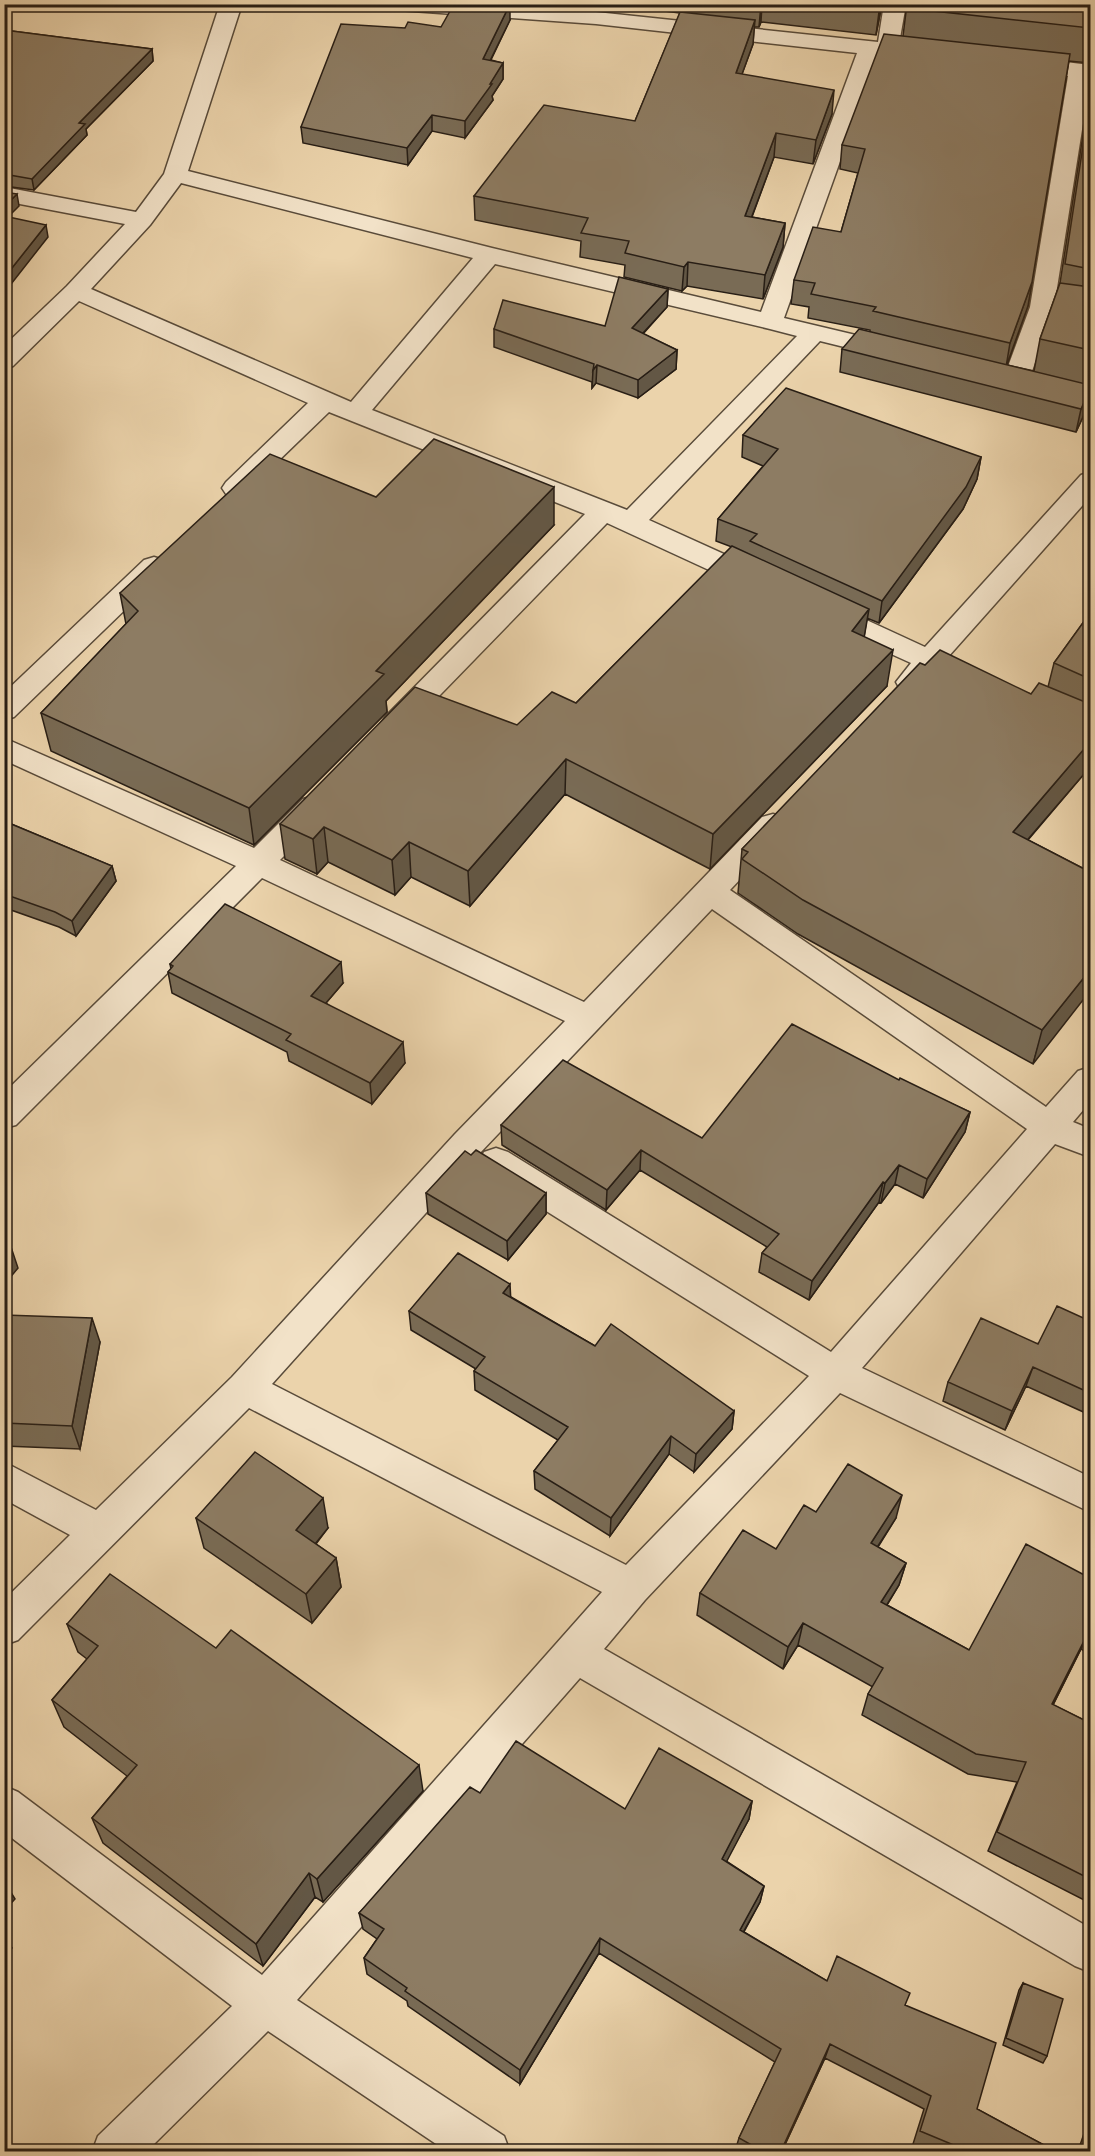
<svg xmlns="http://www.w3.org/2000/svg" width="1095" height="2156" viewBox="0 0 1095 2156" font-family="'IM FELL Double Pica',serif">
  <rect width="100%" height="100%" fill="#ebd3ab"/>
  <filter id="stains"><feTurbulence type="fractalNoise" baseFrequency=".00333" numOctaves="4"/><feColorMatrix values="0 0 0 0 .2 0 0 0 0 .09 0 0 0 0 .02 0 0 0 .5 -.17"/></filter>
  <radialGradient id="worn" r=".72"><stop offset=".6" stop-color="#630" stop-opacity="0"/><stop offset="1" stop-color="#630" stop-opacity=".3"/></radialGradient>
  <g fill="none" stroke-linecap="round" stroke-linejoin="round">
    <g stroke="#594b3a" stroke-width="3">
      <path id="minor" d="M 220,4 L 242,4 L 188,171 L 492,248 L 761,312 L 857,53 L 596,24 L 398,10 L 390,9 L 388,4 L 496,4 L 596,12 L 878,42 L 884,4 L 906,4 L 899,44 L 930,48 L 933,53 L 930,58 L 922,60 L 878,55 L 784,318 L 902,346 L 906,351 L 902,356 L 893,359 L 820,341 L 649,520 L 768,574 L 772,581 L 768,588 L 758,590 L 748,588 L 607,523 L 406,730 L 396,733 L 386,730 L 381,723 L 386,716 L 585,514 L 329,412 L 244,494 L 235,497 L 226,494 L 222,488 L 226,482 L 308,403 L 79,301 L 13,366 L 4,369 L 4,346 L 67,286 L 125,224 L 4,201 L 4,187 L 136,212 L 164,174 ZM 181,183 L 473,258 L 351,402 L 91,289 L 150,225 ZM 495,264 L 770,329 L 797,336 L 627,510 L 372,410 Z
        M 1024,57 L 1090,65 L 1090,79 L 1054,307 L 1029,380 L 1025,386 L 1016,388 L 1007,386 L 1003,380 L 1030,307 L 1068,76 L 1016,69 L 1013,64 L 1016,59 Z
        M 1090,472 L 1090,497 L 948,657 L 959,662 L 963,669 L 959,676 L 949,679 L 934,674 C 923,686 917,694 900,689 L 896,682 L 911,663 L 814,619 L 810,612 L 814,605 L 824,603 L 834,605 L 925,647 L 1081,475 Z
        M 154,557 L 164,560 L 168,566 L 164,572 L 14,717 L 4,720 L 4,693 L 144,560 Z
        M 4,738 L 254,848 L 303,799 L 314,796 L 325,799 L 329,807 L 325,815 L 280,860 L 584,1002 L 762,817 L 773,814 L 784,817 L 788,825 L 784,833 L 730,890 L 1046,1107 L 1078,1071 L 1090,1067 L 1090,1102 L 1073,1122 L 1090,1129 L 1090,1157 L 1055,1144 L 862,1368 L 1090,1477 L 1090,1512 L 840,1393 L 645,1600 L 604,1649 L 1090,1928 L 1090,1972 L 1075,1966 L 580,1678 L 297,2000 L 504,2136 L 510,2152 L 448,2152 L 268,2031 L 146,2152 L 92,2152 L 98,2136 L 232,2006 L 4,1832 L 4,1786 L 18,1792 L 262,1975 L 602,1592 L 249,1408 L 18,1640 L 4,1645 L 4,1600 L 70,1535 L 4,1499 L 4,1462 L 96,1510 L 232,1377 L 455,1134 L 565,1021 L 262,878 L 16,1125 L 4,1128 L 4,1093 L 236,866 L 4,760 ZM 712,909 L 1027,1129 L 831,1352 L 508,1152 L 496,1148 L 484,1152 L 479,1162 L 484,1172 L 809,1376 L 626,1565 L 272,1384 L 479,1154 Z"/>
    </g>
    <use href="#minor" fill="#f2e2c8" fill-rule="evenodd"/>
  </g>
  <path fill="#796b55" stroke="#281e15" stroke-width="1.5" d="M 608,4 L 882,4 L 876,35 L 761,22 L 759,27 L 754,27 L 753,44 L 742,74 L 832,114 L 813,164 L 774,157 L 752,217 L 785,223 L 783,247 L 763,299 L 687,286 L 682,291 L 624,277 L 625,265 L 580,257 L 581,241 L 475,220 L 474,196 L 635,121 L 680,13 Z
    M 907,4 L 1090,4 L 1090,63 L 1069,61 L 1028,306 L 1007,365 L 1034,371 L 1040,339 L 1060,283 L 1090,90 L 1090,394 L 1087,408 L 1076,432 L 840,372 L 842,349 L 870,332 L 870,330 L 808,318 L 809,307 L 791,304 L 794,280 L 841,232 L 858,173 L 840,169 L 842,145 L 903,36 Z
    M 510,20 L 491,60 L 503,63 L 503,79 L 492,96 L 493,100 L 465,138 L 432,131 L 408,165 L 303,143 L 301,127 L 405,28 L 441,27 Z
    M 4,30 L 152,49 L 153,61 L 86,129 L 87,135 L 34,190 L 4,186 Z
    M 668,289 L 667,307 L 643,334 L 677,350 L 676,369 L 638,398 L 596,383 L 592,388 L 592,382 L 494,347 L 494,329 L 605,326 Z
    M 743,435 L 981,457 L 977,479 L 963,509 L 879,623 L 867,618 L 864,637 L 887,686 L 710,869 L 565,794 L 470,906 L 411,877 L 395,895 L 328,862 L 317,874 L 285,859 L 280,824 L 517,725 L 576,703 L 732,547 L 716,541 L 718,519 L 763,466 L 742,457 Z
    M 376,497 L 554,525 L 386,701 L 387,712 L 254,845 L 51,751 L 41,713 L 126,624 L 120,593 Z
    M 1090,613 L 1090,767 L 1028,840 L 1090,872 L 1033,1064 L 798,934 L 738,893 L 742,849 L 925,665 L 1031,694 L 1048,687 L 1054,663 Z
    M 4,821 L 112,866 L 116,881 L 76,936 L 59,927 L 8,909 L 4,914 Z
    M 170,964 L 343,983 L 326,1003 L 405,1063 L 372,1104 L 289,1061 L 287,1052 L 172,993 L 168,972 L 171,969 Z
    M 899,1080 L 970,1112 L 965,1132 L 923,1198 L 895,1184 L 881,1203 L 879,1202 L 809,1300 L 759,1272 L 762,1253 L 767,1247 L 640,1170 L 606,1210 L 502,1145 L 501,1125 L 702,1138 Z
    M 426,1193 L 546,1193 L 546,1214 L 508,1260 L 428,1214 Z
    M 511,1297 L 595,1346 L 734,1411 L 732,1429 L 694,1472 L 669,1454 L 610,1536 L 535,1489 L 534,1471 L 558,1440 L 475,1390 L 474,1371 L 476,1369 L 411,1330 L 409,1311 Z
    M 4,1315 L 100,1342 L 80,1449 L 4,1446 Z
    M 1090,1321 L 1090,1415 L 1026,1386 L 1005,1430 L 943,1401 L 948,1382 Z
    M 816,1512 L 896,1518 L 878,1547 L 906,1563 L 899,1585 L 887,1605 L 969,1650 L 1090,1578 L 1090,1655 L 1081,1649 L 1053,1705 L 1090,1723 L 1090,1903 L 988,1851 L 1017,1782 L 968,1774 L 862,1715 L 868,1694 L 873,1687 L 798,1645 L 783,1669 L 697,1615 L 700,1593 L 776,1549 Z
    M 196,1518 L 328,1528 L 316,1544 L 336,1558 L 341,1587 L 312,1623 L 204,1548 Z
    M 67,1624 L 216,1648 L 423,1791 L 323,1902 L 315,1897 L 263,1966 L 103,1843 L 92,1818 L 127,1776 L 64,1727 L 52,1700 L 87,1659 L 78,1652 Z
    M 480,1793 L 625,1809 L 752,1801 L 749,1819 L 726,1861 L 764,1886 L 760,1902 L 744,1932 L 827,1981 L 905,2005 L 977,2109 L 1055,2151 L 930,2151 L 913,2144 L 924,2109 L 825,2058 L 782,2151 L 735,2151 L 739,2138 L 775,2062 L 599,1953 L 520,2084 L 408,2006 L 407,2001 L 367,1974 L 364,1958 L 377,1939 L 363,1929 L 359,1913 Z
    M 1023,1983 L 1047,2056 L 1043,2063 L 1003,2045 L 1019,1990 Z
    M 1090,2116 L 1090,2151 L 1078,2151 Z"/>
  <path fill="#635745" stroke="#281e15" stroke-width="1.5" d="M 510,4 L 510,20 L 483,75 L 483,59 Z
    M 761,4 L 762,4 L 761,22 L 759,27 Z
    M 880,4 L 882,4 L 876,35 Z
    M 755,20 L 753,44 L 734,96 L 736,73 Z
    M 152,49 L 153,61 L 86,129 L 87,135 L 34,190 L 32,179 L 79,123 Z
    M 503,63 L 503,79 L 492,96 L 493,100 L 465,138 L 465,121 Z
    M 834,90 L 832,114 L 813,164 L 816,140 Z
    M 432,115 L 432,131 L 408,165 L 407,148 Z
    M 776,133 L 774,157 L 743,240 L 745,216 Z
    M 17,194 L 19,206 L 4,221 L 4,207 Z
    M 785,223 L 783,247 L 763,299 L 765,275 Z
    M 46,225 L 48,237 L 4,293 L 4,278 Z
    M 688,262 L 687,286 L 682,291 L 684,267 Z
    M 1032,282 L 1028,306 L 1006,367 L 1010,343 Z
    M 668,289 L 667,307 L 631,346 L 632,328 Z
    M 677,350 L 676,369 L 638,398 L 638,380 Z
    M 597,365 L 596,383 L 592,388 L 593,370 Z
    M 1090,389 L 1090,394 L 1087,408 L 1076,432 L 1081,409 Z
    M 981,457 L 977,479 L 963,509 L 879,623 L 882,601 Z
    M 554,487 L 554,525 L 386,701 L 387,712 L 254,845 L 249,808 L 376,671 Z
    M 869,609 L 863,644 L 852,631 Z
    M 893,650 L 887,686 L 710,869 L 713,834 Z
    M 1090,742 L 1090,767 L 1005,866 L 1013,832 Z
    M 566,759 L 565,794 L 470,906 L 468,871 Z
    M 324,827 L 328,862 L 317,874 L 313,839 Z
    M 409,842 L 411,877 L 395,895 L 392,860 Z
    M 112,866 L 116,881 L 76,936 L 72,921 Z
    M 4,895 L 8,909 L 4,914 Z
    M 341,962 L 343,983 L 314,1017 L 311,996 Z
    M 1090,970 L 1090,991 L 1033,1064 L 1042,1030 Z
    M 403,1042 L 405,1063 L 372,1104 L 370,1083 Z
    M 970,1112 L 965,1132 L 923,1198 L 927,1179 Z
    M 641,1150 L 640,1170 L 606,1210 L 607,1190 Z
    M 899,1165 L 895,1184 L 881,1203 L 885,1183 Z
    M 883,1182 L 879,1202 L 809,1300 L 812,1281 Z
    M 546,1193 L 546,1214 L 508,1260 L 507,1241 Z
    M 10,1244 L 18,1268 L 4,1285 L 4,1250 Z
    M 510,1284 L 511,1303 L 503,1293 Z
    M 92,1318 L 100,1342 L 80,1449 L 72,1426 Z
    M 1033,1367 L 1026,1386 L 1005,1430 L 1012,1411 Z
    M 734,1411 L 732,1429 L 694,1472 L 696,1454 Z
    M 671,1436 L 669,1454 L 610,1536 L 611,1518 Z
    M 902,1495 L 896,1518 L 865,1566 L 871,1543 Z
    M 323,1498 L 328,1528 L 302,1560 L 296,1530 Z
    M 336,1558 L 341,1587 L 312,1623 L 306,1594 Z
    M 906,1563 L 899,1585 L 875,1624 L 881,1602 Z
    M 803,1623 L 798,1645 L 783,1669 L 788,1647 Z
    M 1090,1629 L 1081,1649 L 1043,1725 L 1052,1704 Z
    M 419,1765 L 423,1791 L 323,1902 L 317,1879 Z
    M 752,1801 L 749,1819 L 719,1876 L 722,1859 Z
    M 309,1873 L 315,1897 L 263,1966 L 256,1944 Z
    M 4,1881 L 15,1899 L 4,1911 Z
    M 764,1886 L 760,1902 L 736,1945 L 740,1930 Z
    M 4,1935 L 12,1948 L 4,1957 Z
    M 600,1938 L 599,1953 L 520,2084 L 520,2070 Z
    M 830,2044 L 825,2058 L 782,2151 L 781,2151 Z"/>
  <path fill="#8d7c63" stroke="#281e15" stroke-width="1.5" d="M 454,4 L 510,4 L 483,59 L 503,63 L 490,84 L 492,84 L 465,121 L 432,115 L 407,148 L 301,127 L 341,24 L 405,28 L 408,22 L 441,27 Z
    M 907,4 L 1090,4 L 1090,28 L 906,8 Z
    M 680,12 L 755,20 L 736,73 L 834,90 L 816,140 L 776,133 L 745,216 L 785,223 L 765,275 L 688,262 L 684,267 L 625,253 L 629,241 L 581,233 L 588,218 L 474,196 L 544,105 L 635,121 Z
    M 4,30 L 152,49 L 79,123 L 85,124 L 32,179 L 4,174 Z
    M 884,34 L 1070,54 L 1032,282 L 1010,343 L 873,311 L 876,307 L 811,294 L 815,283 L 794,280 L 813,227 L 841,232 L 865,149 L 842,145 Z
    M 1090,100 L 1090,269 L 1065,264 Z
    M 4,192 L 17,194 L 4,207 Z
    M 4,216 L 46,225 L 4,278 Z
    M 619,277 L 668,289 L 632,328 L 677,350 L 638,380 L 597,365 L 593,370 L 594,364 L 494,329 L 503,300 L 605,326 Z
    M 1060,283 L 1090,287 L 1090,350 L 1040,339 Z
    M 859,329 L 1090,385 L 1090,389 L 1081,409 L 842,349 Z
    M 786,388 L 981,457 L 966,487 L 882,601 L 750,541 L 757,534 L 718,519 L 778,449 L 743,435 Z
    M 434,439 L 554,487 L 376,671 L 384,674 L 249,808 L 41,713 L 138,611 L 120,593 L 270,454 L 376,497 Z
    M 732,546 L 869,609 L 852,631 L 893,650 L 713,834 L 566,759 L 468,871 L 409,842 L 392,860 L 324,827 L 313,839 L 280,824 L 415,687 L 517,725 L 552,692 L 576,703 Z
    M 1090,613 L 1090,679 L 1054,663 Z
    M 940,650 L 1031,694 L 1039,683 L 1090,704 L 1090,742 L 1013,832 L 1090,872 L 1090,970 L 1042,1030 L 803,900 L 742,859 L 748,852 L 742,849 L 920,663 L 925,665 Z
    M 4,821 L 112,866 L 72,921 L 55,912 L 4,894 Z
    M 225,904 L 341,962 L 311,996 L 403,1042 L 370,1083 L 286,1040 L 291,1034 L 168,972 L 173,966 L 170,964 Z
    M 792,1024 L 899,1080 L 900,1078 L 970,1112 L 927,1179 L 899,1165 L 885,1183 L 883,1182 L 812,1281 L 762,1253 L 779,1234 L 641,1150 L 607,1190 L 501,1125 L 563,1060 L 702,1138 Z
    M 476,1150 L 546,1193 L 507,1241 L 426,1193 L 465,1151 L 471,1155 Z
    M 4,1241 L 10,1244 L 4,1250 Z
    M 458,1253 L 510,1284 L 503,1293 L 595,1346 L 611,1324 L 734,1411 L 696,1454 L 671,1436 L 611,1518 L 534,1471 L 568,1427 L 474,1371 L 485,1357 L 409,1311 Z
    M 1057,1306 L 1090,1321 L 1090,1393 L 1033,1367 L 1012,1411 L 948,1382 L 981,1318 L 1038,1344 Z
    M 4,1315 L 92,1318 L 72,1426 L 4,1423 Z
    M 255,1452 L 323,1498 L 296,1530 L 336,1558 L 306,1594 L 196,1518 Z
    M 848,1464 L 902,1495 L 871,1543 L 906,1563 L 881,1602 L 969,1650 L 1026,1544 L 1090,1578 L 1090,1629 L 1052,1704 L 1090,1723 L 1090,1879 L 997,1832 L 1026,1762 L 976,1754 L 868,1694 L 883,1668 L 803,1623 L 788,1647 L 700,1593 L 743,1530 L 776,1549 L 804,1505 L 816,1512 Z
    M 110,1574 L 216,1648 L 231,1630 L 419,1765 L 317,1879 L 309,1873 L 256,1944 L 92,1818 L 137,1765 L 52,1700 L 98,1646 L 67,1624 Z
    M 516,1741 L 625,1809 L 659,1748 L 752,1801 L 722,1859 L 764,1886 L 740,1930 L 827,1981 L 837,1956 L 910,1993 L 905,2005 L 996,2043 L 977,2109 L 1055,2151 L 968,2151 L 920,2131 L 931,2096 L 830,2044 L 781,2151 L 762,2151 L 739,2138 L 781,2049 L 600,1938 L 520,2070 L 405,1991 L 407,1988 L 364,1958 L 384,1929 L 359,1913 L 470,1787 L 480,1793 Z
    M 1023,1983 L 1063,1999 L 1047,2056 L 1006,2038 Z
    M 1090,2132 L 1090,2151 L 1083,2151 Z"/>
  <rect width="1095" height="2156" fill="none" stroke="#ebd3ab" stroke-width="24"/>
  <rect x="6" y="6" width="1083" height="2144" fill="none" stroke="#281e15" stroke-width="3"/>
  <rect x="12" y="12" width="1071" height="2132" fill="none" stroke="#281e15" stroke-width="1.5"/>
  <rect width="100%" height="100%" filter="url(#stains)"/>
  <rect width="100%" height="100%" fill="url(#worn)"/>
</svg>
